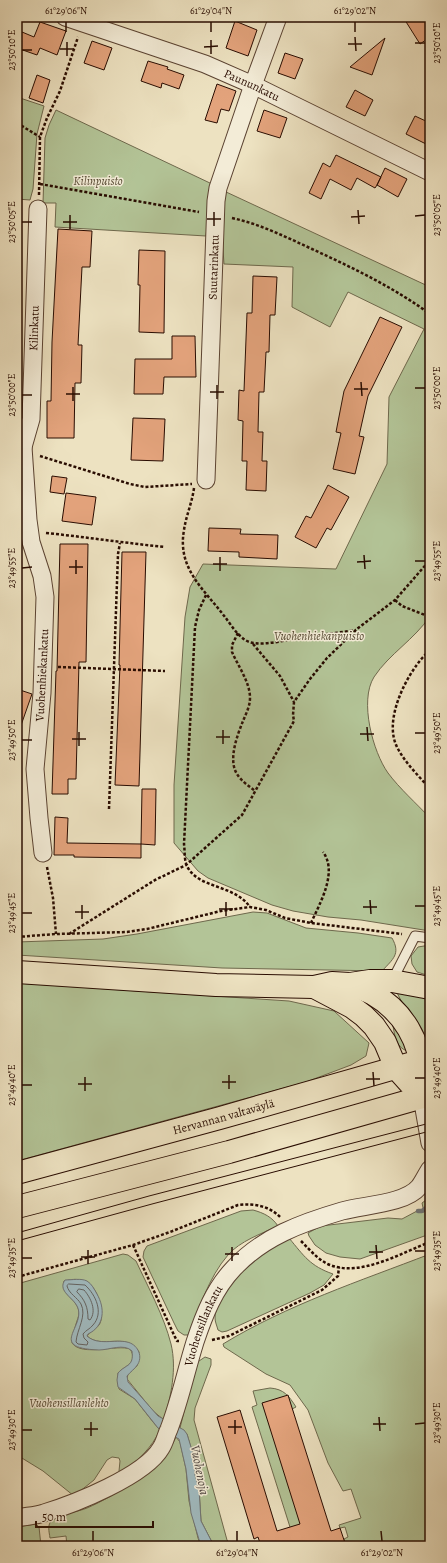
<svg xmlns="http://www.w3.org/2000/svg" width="447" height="1563" viewBox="0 0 447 1563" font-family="Alegreya,serif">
  <rect width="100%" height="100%" fill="#ede2c1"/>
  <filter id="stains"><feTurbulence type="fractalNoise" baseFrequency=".005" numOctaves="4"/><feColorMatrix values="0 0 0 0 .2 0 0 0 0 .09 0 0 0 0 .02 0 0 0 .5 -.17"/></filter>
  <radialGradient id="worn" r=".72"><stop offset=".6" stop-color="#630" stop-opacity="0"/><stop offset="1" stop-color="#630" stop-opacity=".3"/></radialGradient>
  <path fill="#b3c497" stroke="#6e684c" d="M 17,97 L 44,106 L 37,134 L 33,189 L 30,200 L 17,199 Z
    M 56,110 L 212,184 L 206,236 L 55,227 L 56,203 L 43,203 L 45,138 L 49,125 Z
    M 224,191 L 430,287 L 430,616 C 415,639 389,654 374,677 C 359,701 373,752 388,773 C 400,789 416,803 430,818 L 430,931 L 361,920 L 328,917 L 293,911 L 272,905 L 208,878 L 198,871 L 174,843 L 174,785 L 185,617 L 190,587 L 203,564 L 336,569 L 387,464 L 389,397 L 424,329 L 348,292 L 330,327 L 292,307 L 293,267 L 224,264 L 221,220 Z
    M 253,912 L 267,913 L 306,928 L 358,933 L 392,938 C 401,954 393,959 382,971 L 222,968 L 17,955 L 17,942 L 103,939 L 137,934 Z
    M 430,945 L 430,976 L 417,972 L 412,964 L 411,956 L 418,947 Z
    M 17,983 L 289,1001 L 334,1011 L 369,1043 L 366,1056 L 351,1065 L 306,1082 L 17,1161 Z
    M 394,987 L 430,993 L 430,1041 L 423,1043 Z
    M 400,1024 L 407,1051 C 396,1047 395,1037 393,1026 Z
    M 430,1197 L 430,1234 L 360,1259 L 340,1257 L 326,1253 L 315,1245 L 309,1236 L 308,1233 L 321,1226 L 388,1218 L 402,1219 L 417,1211 L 424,1212 L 422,1203 Z
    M 253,1210 C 264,1213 272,1217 278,1226 C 261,1234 240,1241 228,1255 C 208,1278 200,1308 188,1335 L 184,1335 L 178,1331 L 174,1323 L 143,1257 L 144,1251 L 147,1246 L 241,1211 Z
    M 289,1238 C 304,1256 310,1266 333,1274 L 324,1285 L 310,1293 L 227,1331 L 222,1332 L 218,1330 C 217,1326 215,1322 215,1318 C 214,1303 241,1269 252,1259 C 261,1251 278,1244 289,1238 Z
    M 123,1254 L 128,1255 L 136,1261 C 148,1287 164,1316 171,1344 C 177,1369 171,1396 164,1420 L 153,1411 L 127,1379 L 128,1374 L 137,1366 L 139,1352 C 126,1331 102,1350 87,1336 C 91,1330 100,1328 101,1320 C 102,1316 100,1311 100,1307 C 98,1286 85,1275 64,1281 C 60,1295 78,1299 79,1312 C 79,1317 77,1320 76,1324 C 74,1330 73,1337 72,1343 C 82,1357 118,1344 130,1349 C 139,1363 124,1366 118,1373 L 119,1389 L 135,1399 L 153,1422 L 160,1430 C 152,1447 138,1462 120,1472 L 119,1471 L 120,1461 L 119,1458 L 112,1457 L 107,1460 L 94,1480 L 74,1496 L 43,1471 L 17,1455 L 17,1284 Z
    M 430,1254 L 430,1546 L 346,1546 L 344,1539 L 348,1537 L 345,1527 L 340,1528 L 339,1525 L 361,1518 L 351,1489 L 343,1491 L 328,1463 L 308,1410 L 290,1385 L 266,1374 L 224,1347 L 223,1344 C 287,1305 360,1281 430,1254 Z
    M 205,1357 L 211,1359 L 211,1365 L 195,1408 L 194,1420 L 227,1540 L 231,1546 L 214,1546 L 201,1521 L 199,1489 L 195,1479 L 193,1455 L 187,1434 L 180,1428 L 196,1363 Z
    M 270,1388 C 284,1389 289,1396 296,1407 L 292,1409 L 307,1546 L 296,1546 L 252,1407 L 257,1405 L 253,1391 Z
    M 176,1437 L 180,1442 L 186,1469 L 189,1501 L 198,1538 L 201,1546 L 67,1546 L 66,1536 L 50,1538 C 49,1531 47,1525 52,1520 C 59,1514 78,1512 87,1508 C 115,1496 164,1466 176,1437 Z
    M 36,1524 L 39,1527 L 41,1546 L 17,1546 L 17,1527 Z"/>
  <path fill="#a0babf" stroke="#707473" d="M 65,1280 C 72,1280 81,1278 87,1281 C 92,1284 94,1289 97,1294 C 105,1308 105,1326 88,1334 L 87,1336 C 98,1346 115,1339 127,1342 C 137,1344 143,1355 138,1364 C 135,1369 130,1372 127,1376 L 128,1382 L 158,1416 L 184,1430 L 187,1434 L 195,1460 L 195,1475 L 199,1489 L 201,1521 L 214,1546 L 201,1546 L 191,1513 L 186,1469 L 179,1439 L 158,1428 L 135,1399 L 118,1387 L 117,1380 L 118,1373 C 126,1364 134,1367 132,1351 C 124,1343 109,1350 99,1350 C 43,1348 92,1324 75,1303 C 70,1296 58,1290 65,1280 Z"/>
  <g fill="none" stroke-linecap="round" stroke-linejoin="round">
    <path stroke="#646360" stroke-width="1" d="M 69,1284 L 85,1285 C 96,1295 104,1313 93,1325 C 90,1329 86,1330 83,1334 L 84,1338 L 88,1342 L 87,1345 L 78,1344 L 76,1342 C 77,1329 87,1316 81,1304 C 77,1297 69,1294 67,1286 Z
      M 79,1289 L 84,1290 C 91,1298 97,1311 90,1320 L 88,1319 C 88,1307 85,1300 77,1292 Z"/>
    <path stroke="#707473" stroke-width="4.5" d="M 418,1211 L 422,1211 L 430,1205"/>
  </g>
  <path fill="#e3a37c" stroke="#290c01" d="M 403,17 L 430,17 L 430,37 L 420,44 Z
    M 235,21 L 257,30 L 248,56 L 226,48 Z
    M 40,22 L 66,31 L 57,55 L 40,48 L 37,55 L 17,48 L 22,32 L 34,37 Z
    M 385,38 L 372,75 L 350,67 Z
    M 92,41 L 112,48 L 104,70 L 84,63 Z
    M 285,53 L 303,59 L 295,79 L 278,73 Z
    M 148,61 L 168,67 L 167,69 L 184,75 L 179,89 L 162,83 L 161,88 L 141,81 Z
    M 37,75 L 50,80 L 43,103 L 29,98 Z
    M 217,84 L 236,91 L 229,111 L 221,109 L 217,123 L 205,120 Z
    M 355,90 L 373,100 L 365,116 L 346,107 Z
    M 264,110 L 287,118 L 280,138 L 257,131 Z
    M 415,116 L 430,123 L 430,146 L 406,134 Z
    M 336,155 L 381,177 L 377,185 L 385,168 L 407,179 L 398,197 L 377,185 L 375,188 L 357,178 L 351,190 L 330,179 L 321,199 L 309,193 L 323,163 L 330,167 Z
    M 58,229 L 92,231 L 90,267 L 82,267 L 78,345 L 82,345 L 81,383 L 75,383 L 74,438 L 47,438 L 47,401 L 51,401 L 52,342 Z
    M 139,250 L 165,251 L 164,333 L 139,332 L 140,285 L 138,285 Z
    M 253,276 L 277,277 L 275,315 L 270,315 L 269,352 L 266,352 L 264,392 L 259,392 L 258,432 L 263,432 L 262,461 L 267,461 L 266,491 L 246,490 L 247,461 L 242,461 L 243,421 L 238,420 L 239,390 L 244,391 L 247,313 L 252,313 Z
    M 380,317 L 402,327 L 368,396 L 359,436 L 364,437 L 355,474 L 333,469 L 341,433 L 336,432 L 344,391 Z
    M 172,336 L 195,336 L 196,377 L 164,377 L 163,394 L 134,394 L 135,359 L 172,359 Z
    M 133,418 L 165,419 L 163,461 L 131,460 Z
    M 52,476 L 67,478 L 64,494 L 50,492 Z
    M 328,485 L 349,497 L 331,530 L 327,528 L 316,548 L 295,537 L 306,516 L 311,518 Z
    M 66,493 L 96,497 L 92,525 L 62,521 Z
    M 209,528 L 241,529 L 240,534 L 278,535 L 277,559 L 239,557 L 239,552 L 208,551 Z
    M 60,544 L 88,544 L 86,662 L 79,662 L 76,779 L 68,779 L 68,794 L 52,794 L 56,671 L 57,671 Z
    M 122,552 L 146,552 L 139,786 L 115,785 L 120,665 L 119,665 Z
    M 17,689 L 32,694 L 19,731 L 17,731 Z
    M 142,789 L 156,789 L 155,845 L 141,844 Z
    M 55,817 L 68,818 L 67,843 L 141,844 L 141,858 L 74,857 L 74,855 L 54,855 Z
    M 288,1395 L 331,1531 L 340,1528 L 346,1546 L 261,1546 L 258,1537 L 254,1539 L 217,1417 L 240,1410 L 277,1531 L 300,1524 L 262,1403 Z"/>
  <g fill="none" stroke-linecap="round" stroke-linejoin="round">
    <g stroke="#5a4231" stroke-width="11">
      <path id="service" d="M 392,981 L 415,936 L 430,938"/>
    </g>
    <g stroke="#5a4231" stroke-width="19">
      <g id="minor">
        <path id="s1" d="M 65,17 L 205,64 L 253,85 L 430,172"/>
        <path d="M 17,445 L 23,447 L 28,520 L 31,542 L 42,576 L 45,597 L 42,693 L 35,769 L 39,818 L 43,853"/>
        <path id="s2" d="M 23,447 L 31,419 L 38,209"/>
        <path id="s3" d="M 206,480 L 216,201 L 218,188 L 253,85 L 278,17"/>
        <path d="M 422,1097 L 430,1143"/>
        <path id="s4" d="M 17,1518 C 26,1516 35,1516 44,1513 C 74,1504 145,1476 161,1448 C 165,1442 166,1435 169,1429 C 180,1400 186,1371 195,1342 C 204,1315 214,1289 234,1268 C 263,1237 301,1223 342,1211 C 363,1205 405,1204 419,1187 C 423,1182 426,1175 430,1169"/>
      </g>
    </g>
    <g stroke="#290c01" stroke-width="24">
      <g id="trunk">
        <path d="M 17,972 L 216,985 L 314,987 L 332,983 L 350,984 L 370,981 L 392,981 L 430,988"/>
        <path d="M 350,984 C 357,987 366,990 373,994 C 403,1011 421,1042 422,1076"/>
        <path d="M 314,987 L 352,1007 L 364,1016 L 374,1026 L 385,1042 L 396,1068 L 422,1097"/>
        <path id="s5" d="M 17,1173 L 220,1118 L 430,1058"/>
        <path d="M 17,1207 L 229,1152 L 430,1095"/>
      </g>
    </g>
    <path stroke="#290c01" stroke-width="2.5" stroke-dasharray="3 2" stroke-linecap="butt" d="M 17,123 L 40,137
      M 40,184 L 199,212
      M 39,195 L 40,137 L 47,118 L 60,91 L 78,37
      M 232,218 C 260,224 286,237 312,249 C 353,268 393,287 430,314
      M 40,456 L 130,484 L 145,487 L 192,484
      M 194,488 C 192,503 186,516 184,530 C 177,569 204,589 225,617 C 232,626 241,642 254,643 C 268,645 285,640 299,638 C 318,635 337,633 356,630
      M 46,533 C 86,537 125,543 165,547
      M 206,595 L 199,610 L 195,627 L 184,844 C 185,851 184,860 187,866 C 198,889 234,884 250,907
      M 395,600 L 402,606 L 430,617
      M 238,633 L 232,645 L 232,652 C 238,666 250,682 250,698 C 250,706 246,714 243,721 C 237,736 228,760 237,774 C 241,781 249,786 255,791
      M 253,644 L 280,676 L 294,702
      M 430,650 C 425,655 420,660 416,666 C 401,687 385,723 397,747 C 405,763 419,776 430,789
      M 58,667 L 165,671
      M 109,809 L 118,554 L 120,543
      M 47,867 L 53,898 L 56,934
      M 311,923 C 320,903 338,872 323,852
      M 69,934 L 155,880 L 186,865 L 242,815 L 294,721 L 293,715 L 294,702 L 310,679 L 327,658 L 357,629 L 395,600 L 430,560
      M 17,937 L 56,934 L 127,932 L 147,929 L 221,911 L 250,907 L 266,910 L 285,918 L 311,923 L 402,934
      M 301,1241 C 310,1250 318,1260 330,1265 C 361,1277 401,1253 430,1242
      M 133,1245 L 174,1335 L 177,1341 L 179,1341
      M 17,1277 L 133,1245 L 170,1232 L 238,1205 C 254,1203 270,1206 281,1218
      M 212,1340 L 229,1336 L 322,1290 L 338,1276 L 339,1267"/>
    <use href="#service" stroke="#f3ecd7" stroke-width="9"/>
    <use href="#minor" stroke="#f3ecd7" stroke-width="17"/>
    <use href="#trunk" stroke="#ede2c1" stroke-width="22"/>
    <path stroke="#290c01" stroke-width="1" d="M 17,1233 L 149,1196 L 430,1123
      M 17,1241 L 152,1204 L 430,1131"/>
  </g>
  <path fill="none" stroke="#290c01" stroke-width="1.5" d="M 66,22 L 66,32M 211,22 L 211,32M 355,22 L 355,32M 355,37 L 356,51M 211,40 L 211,54M 67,42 L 67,56M 415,43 L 425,43M 348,44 L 362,44M 204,47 L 218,46M 60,49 L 74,49M 22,50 L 32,50M 358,210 L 359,224M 214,212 L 214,226M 70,215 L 70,229M 415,216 L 425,215M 351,217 L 365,216M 207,219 L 221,219M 22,222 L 32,222M 63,222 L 77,222M 361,382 L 362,396M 217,385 L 217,399M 73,387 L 73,401M 415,388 L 425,388M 354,389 L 368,389M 210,392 L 224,392M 66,394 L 80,394M 22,395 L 32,395M 364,555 L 365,569M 220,557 L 220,571M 76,560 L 76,574M 415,561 L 425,561M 357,562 L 371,561M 213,564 L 227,564M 69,567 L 83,567M 22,568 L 32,567M 367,727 L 368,741M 223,730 L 223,744M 79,732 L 79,746M 415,733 L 425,733M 360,734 L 374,734M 216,737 L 230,737M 72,739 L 86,739M 22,740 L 32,740M 370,900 L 371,914M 226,902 L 226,916M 82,905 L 82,919M 415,906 L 425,906M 363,907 L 377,907M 219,909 L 233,909M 75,912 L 89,912M 22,913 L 32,913M 373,1072 L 374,1086M 229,1075 L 229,1089M 85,1077 L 85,1091M 415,1078 L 425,1078M 366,1079 L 380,1079M 222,1082 L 236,1082M 78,1084 L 92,1084M 22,1085 L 32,1085M 376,1245 L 377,1259M 232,1247 L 232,1261M 88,1250 L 88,1264M 415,1251 L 425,1251M 369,1252 L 383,1252M 225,1254 L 239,1254M 81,1257 L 95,1257M 22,1258 L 32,1258M 379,1417 L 380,1431M 235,1420 L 235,1434M 91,1422 L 91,1436M 373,1424 L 386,1424M 415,1424 L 425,1423M 228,1427 L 242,1427M 84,1429 L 98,1429M 22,1430 L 32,1430M 93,1531 L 93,1541M 237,1531 L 237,1541M 381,1531 L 382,1541"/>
  <g text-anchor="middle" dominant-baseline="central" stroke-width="3" stroke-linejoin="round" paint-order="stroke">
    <g font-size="12" fill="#290c01" stroke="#f3ecd7">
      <text stroke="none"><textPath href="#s1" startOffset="199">Paununkatu</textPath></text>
      <text stroke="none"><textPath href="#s3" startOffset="213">Suutarinkatu</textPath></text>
      <text stroke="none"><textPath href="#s2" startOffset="120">Kilinkatu</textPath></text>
      <text transform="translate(42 675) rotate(-87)">Vuohenhiekankatu</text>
      <text stroke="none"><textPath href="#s5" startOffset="214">Hervannan valtaväylä</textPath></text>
      <text stroke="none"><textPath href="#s4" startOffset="293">Vuohensillankatu</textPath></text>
    </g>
    <g font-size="12" font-style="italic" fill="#594c36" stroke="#f3ecd7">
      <text x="98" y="181">Kilinpuisto</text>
      <text x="319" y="636">Vuohenhiekanpuisto</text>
      <text x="69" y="1403">Vuohensillanlehto</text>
    </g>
    <g font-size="13" font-style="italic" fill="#534944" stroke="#f3ecd7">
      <text transform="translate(200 1470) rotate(79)">Vuohenoja</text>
    </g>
  </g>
  <rect width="447" height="1563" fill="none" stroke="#ede2c1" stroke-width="44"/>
  <path d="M36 1521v6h117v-6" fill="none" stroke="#290c01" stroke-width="2"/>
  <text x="42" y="1521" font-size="12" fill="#290c01" stroke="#f3ecd7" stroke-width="3" paint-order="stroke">50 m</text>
  <rect x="22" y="22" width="403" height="1519" fill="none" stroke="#290c01" stroke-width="1.5"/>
  <g font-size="10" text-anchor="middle" fill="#290c01">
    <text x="66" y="14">61°29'06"N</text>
    <text x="211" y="14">61°29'04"N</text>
    <text x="355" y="14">61°29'02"N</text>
    <text transform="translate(436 43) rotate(-90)" y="4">23°50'10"E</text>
    <text transform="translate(11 50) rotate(-90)" y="4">23°50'10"E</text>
    <text transform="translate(436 215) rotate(-90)" y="4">23°50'05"E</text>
    <text transform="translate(11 222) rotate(-90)" y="4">23°50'05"E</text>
    <text transform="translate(436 388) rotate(-90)" y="4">23°50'00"E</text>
    <text transform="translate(11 395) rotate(-90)" y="4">23°50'00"E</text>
    <text transform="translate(436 561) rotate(-90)" y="4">23°49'55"E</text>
    <text transform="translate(11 568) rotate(-90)" y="4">23°49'55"E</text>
    <text transform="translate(436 733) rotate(-90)" y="4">23°49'50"E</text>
    <text transform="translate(11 740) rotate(-90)" y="4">23°49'50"E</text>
    <text transform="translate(436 906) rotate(-90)" y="4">23°49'45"E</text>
    <text transform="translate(11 913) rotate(-90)" y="4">23°49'45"E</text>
    <text transform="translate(436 1078) rotate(-90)" y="4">23°49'40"E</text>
    <text transform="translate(11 1085) rotate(-90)" y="4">23°49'40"E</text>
    <text transform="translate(436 1251) rotate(-90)" y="4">23°49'35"E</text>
    <text transform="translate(11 1258) rotate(-90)" y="4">23°49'35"E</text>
    <text transform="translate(436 1423) rotate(-90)" y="4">23°49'30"E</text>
    <text transform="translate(11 1430) rotate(-90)" y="4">23°49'30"E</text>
    <text x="93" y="1556">61°29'06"N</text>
    <text x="237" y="1556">61°29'04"N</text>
    <text x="382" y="1556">61°29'02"N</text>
  </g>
  <rect width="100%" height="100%" filter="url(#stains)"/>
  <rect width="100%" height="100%" fill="url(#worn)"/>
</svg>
